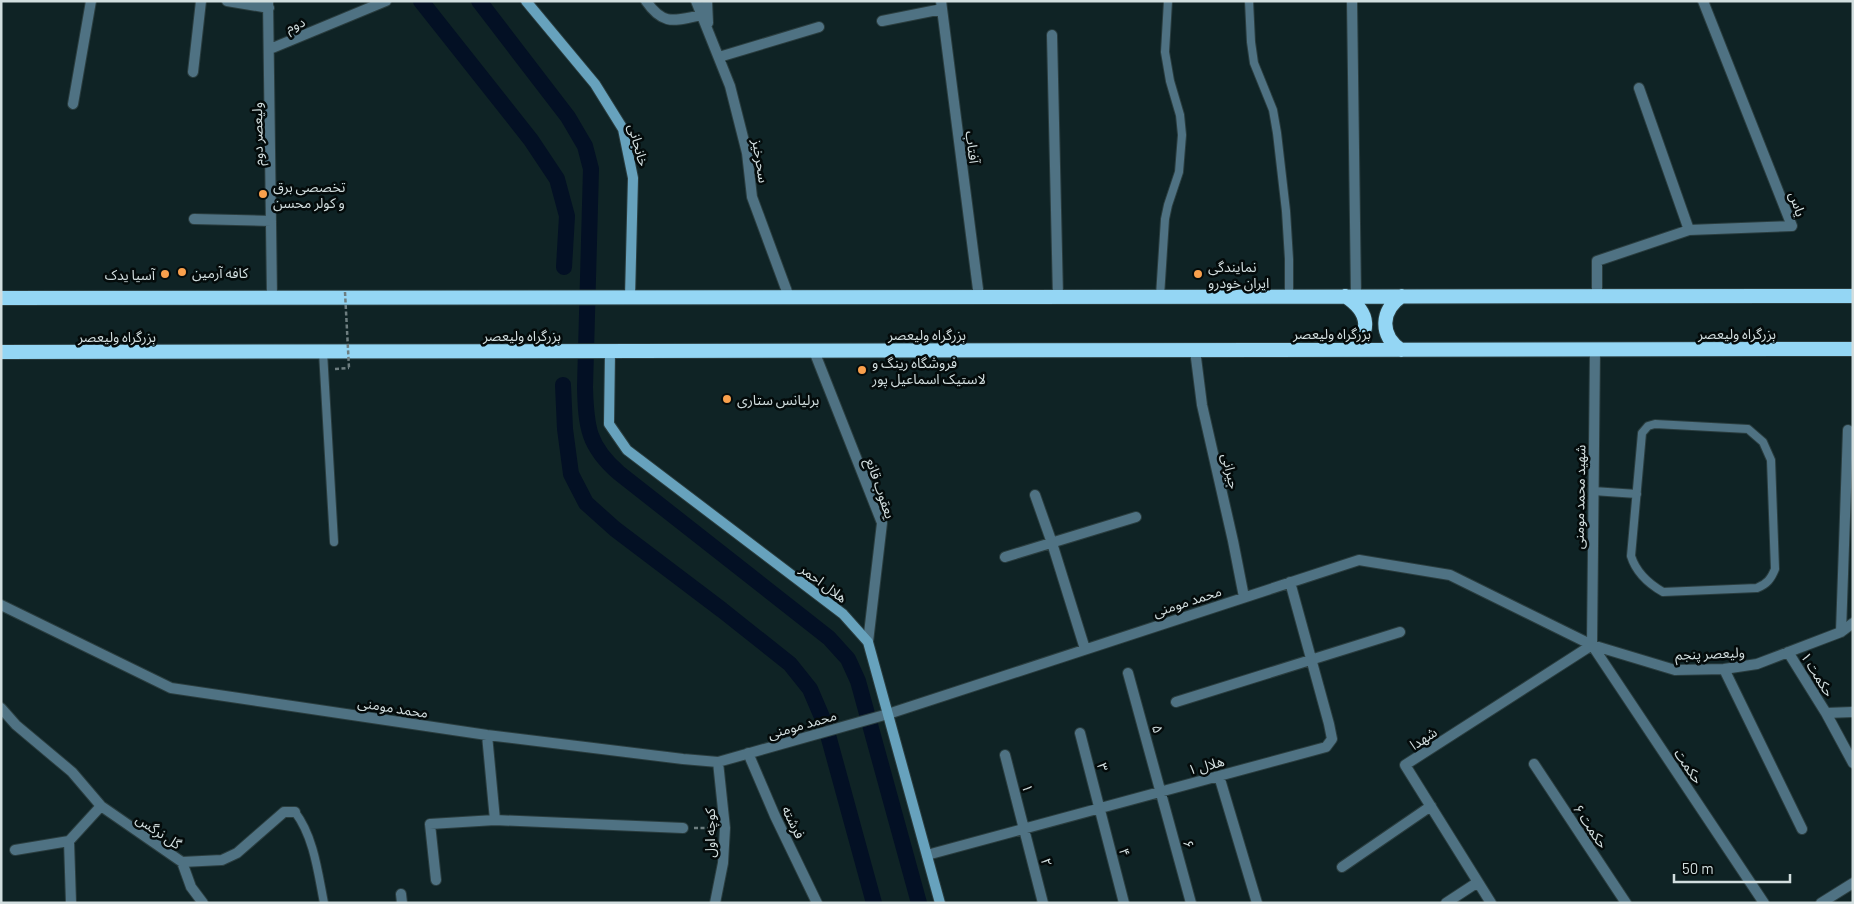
<svg xmlns="http://www.w3.org/2000/svg" width="1854" height="904" viewBox="0 0 1854 904" font-family="Barlow,'Noto Sans Arabic',sans-serif">
  <rect width="100%" height="100%" fill="#0f2325"/>
  <g fill="none" stroke-linecap="round" stroke-linejoin="round">
    <path stroke="#031024" stroke-width="16" d="M 421,1 L 531,140 L 557,179 L 567,216 L 564,267
      M 479,1 L 568,117 L 585,146 L 591,169 L 585,387 C 586,427 588,446 619,473 L 829,638 L 848,659 L 858,681 L 919,903
      M 563,385 L 565,429 L 571,474 L 586,503 L 615,529 L 722,610 L 790,664 L 810,689 L 825,724 L 874,903"/>
    <g stroke="#2a3d3f" stroke-width="10">
      <path id="service" d="M 1249,1 L 1251,42 L 1254,63 L 1273,110 L 1277,133 L 1286,211 L 1289,259 L 1289,296
        M 1160,296 L 1165,219 L 1168,205 L 1179,172 L 1182,135 L 1180,115 L 1170,81 L 1165,52 L 1168,1
        M 323,352 L 334,542
        M 1655,424 L 1748,429 L 1763,442 L 1771,460 L 1775,569 C 1771,579 1767,584 1757,588 L 1663,592 C 1649,584 1636,572 1631,556 L 1642,433 L 1648,426 Z
        M 1593,491 L 1637,494
        M 295,812 C 314,837 318,873 324,903"/>
    </g>
    <g stroke="#2a3d3f" stroke-width="12">
      <path id="minor" d="M 227,1 L 269,8
        M 268,1 L 272,298
        M 646,1 C 664,27 675,20 702,15
        M 696,1 L 730,86 L 747,153 L 752,197 L 789,297
        M 707,1 L 708,23
        M 941,1 L 979,297
        M 1352,1 L 1356,296
        M 882,21 L 942,9
        M 1052,35 L 1058,297
        M 270,49 L 386,1
        M 719,57 L 819,27
        M 193,72 L 201,1
        M 1639,88 L 1689,230
        M 73,104 L 91,1
        M 194,219 L 271,221
        M 1597,296 L 1597,261 L 1689,230 L 1792,226 L 1703,1
        M 1195,350 L 1202,405 L 1233,541 L 1244,597
        M 814,351 L 882,523 L 868,642
        M 1035,495 L 1052,543 L 1085,649
        M 1005,557 L 1136,517
        M 1,605 L 171,688 L 487,735 L 683,759 L 718,762 L 888,714 L 1359,560 L 1450,575 L 1592,645 L 1675,670 L 1724,669 L 1757,664 L 1841,632 L 1853,623
        M 1841,632 L 1848,430
        M 1592,645 L 1764,903
        M 1592,645 L 1595,349
        M 1788,652 L 1826,713 L 1853,763
        M 1724,669 L 1802,829
        M 1128,673 L 1191,903
        M 1176,702 L 1400,632
        M 1,708 L 16,725 L 72,772 L 101,806 L 182,862 L 222,860 L 237,853 L 284,812 L 295,812
        M 1826,713 L 1853,712
        M 1080,733 L 1124,903
        M 487,735 L 495,820 L 683,828
        M 748,753 L 775,816 L 817,903
        M 1005,755 L 1043,903
        M 1534,764 L 1626,903
        M 1219,776 L 1257,903
        M 15,850 L 69,841
        M 927,855 L 1326,747 L 1332,739 L 1329,724 L 1290,582
        M 182,862 L 191,887 L 203,903
        M 1342,867 L 1431,806
        M 436,880 L 430,824 L 495,820
        M 401,894 L 402,903
        M 71,903 L 69,841 L 101,806
        M 715,903 L 723,863 L 725,828 L 718,762
        M 1446,903 L 1478,882
        M 1491,903 L 1405,765 L 1592,645
        M 1821,903 L 1853,883"/>
    </g>
    <g stroke="#2a3d3f" stroke-width="12">
      <path id="secondary" d="M 526,1 L 595,84 L 623,129 L 633,178 L 630,297
        M 610,351 L 609,424 L 627,450 L 843,614 L 868,642 L 940,903"/>
    </g>
    <g stroke="#2a3d3f" stroke-width="16">
      <path id="trunk" d="M 1345,296 C 1370,312 1373,334 1347,350
        M 1,298 L 1853,296
        M 1401,350 C 1379,335 1381,310 1402,296
        M 1,352 L 1853,349"/>
    </g>
    <path stroke="#6e7e80" stroke-width="2.5" stroke-dasharray="4 2.5" stroke-linecap="butt" d="M 335,369 L 349,368
      M 694,828 L 714,828"/>
    <use href="#service" stroke="#4f7283" stroke-width="8"/>
    <use href="#minor" stroke="#4f7283" stroke-width="10"/>
    <use href="#secondary" stroke="#67a2bd" stroke-width="10"/>
    <use href="#trunk" stroke="#94d6f4" stroke-width="14"/>
    <path stroke="#6e7e80" stroke-width="2.5" stroke-dasharray="4 2.5" stroke-linecap="butt" d="M 345,292 L 349,368"/>
  </g>
  <g fill="#f9a04c" stroke="#040b0b" stroke-width="2">
    <circle cx="263" cy="194" r="5"/>
    <circle cx="182" cy="272" r="5"/>
    <circle cx="165" cy="274" r="5"/>
    <circle cx="1198" cy="274" r="5"/>
    <circle cx="862" cy="370" r="5"/>
    <circle cx="727" cy="399" r="5"/>
  </g>
  <g text-anchor="middle" dominant-baseline="central" stroke-width="5" stroke-linejoin="round" paint-order="stroke">
    <g font-size="14" fill="#d2dedf" stroke="#040b0b">
      <text transform="translate(295 24) rotate(-22)">دوم</text>
      <text transform="translate(257 134) rotate(-91)">ولیعصر دوم</text>
      <text transform="translate(639 145) rotate(75)">خانجانی</text>
      <text transform="translate(973 147) rotate(83)">آفتاب</text>
      <text transform="translate(761 161) rotate(81)">سحرخیز</text>
      <text transform="translate(1798 204) rotate(72)">یاس</text>
      <text x="1332" y="333">بزرگراه ولیعصر</text>
      <text x="1737" y="333">بزرگراه ولیعصر</text>
      <text x="927" y="334">بزرگراه ولیعصر</text>
      <text x="522" y="335">بزرگراه ولیعصر</text>
      <text x="117" y="336">بزرگراه ولیعصر</text>
      <text transform="translate(1231 471) rotate(77)">جیرانی</text>
      <text transform="translate(881 488) rotate(71)">یعقوب قانع</text>
      <text transform="translate(1579 497) rotate(-89)">شهید محمد مومنی</text>
      <text transform="translate(824 583) rotate(37)">هلال احمر</text>
      <text transform="translate(1187 601) rotate(-18)">محمد مومنی</text>
      <text transform="translate(1710 653) rotate(-2)">ولیعصر پنجم</text>
      <text transform="translate(1818 674) rotate(58)">حکمت ۱</text>
      <text transform="translate(393 707) rotate(9)">محمد مومنی</text>
      <text transform="translate(802 724) rotate(-16)">محمد مومنی</text>
      <text transform="translate(1158 729) rotate(75)">۵</text>
      <text transform="translate(1423 738) rotate(-33)">شهدا</text>
      <text transform="translate(1206 765) rotate(-15)">هلال ۱</text>
      <text transform="translate(1689 766) rotate(56)">حکمت</text>
      <text transform="translate(1103 767) rotate(75)">۳</text>
      <text transform="translate(1028 788) rotate(76)">۱</text>
      <text transform="translate(794 822) rotate(64)">فرشته</text>
      <text transform="translate(1591 826) rotate(56)">حکمت ۶</text>
      <text transform="translate(159 831) rotate(34)">گل نرگس</text>
      <text transform="translate(709 833) rotate(-90)">کوچه اول</text>
      <text transform="translate(1189 844) rotate(75)">۶</text>
      <text transform="translate(1125 852) rotate(76)">۴</text>
      <text transform="translate(1047 862) rotate(76)">۲</text>
    </g>
    <g font-size="14" fill="#d2dedf" stroke="#040b0b" text-anchor="start">
      <text x="273" y="186">تخصصی برق<tspan x="273" dy="16">و کولر محسن</tspan></text>
      <text x="1208" y="266">نمایندگی<tspan x="1208" dy="16">ایران خودرو</tspan></text>
      <text x="192" y="272">کافه آرمین</text>
      <text x="155" y="274" text-anchor="end">آسیا یدک</text>
      <text x="872" y="362">فروشگاه رینگ و<tspan x="872" dy="16">لاستیک اسماعیل پور</tspan></text>
      <text x="737" y="399">برلیانس ستاری</text>
    </g>
  </g>
  <rect width="1854" height="904" fill="none" stroke="#d2dedf" stroke-width="5"/>
  <path d="M1674 874v8h116v-8" fill="none" stroke="#d2dedf" stroke-width="2.5"/>
  <text x="1682" y="874" font-size="15" fill="#d2dedf" stroke="#040b0b" stroke-width="4" paint-order="stroke">50 m</text>
</svg>
